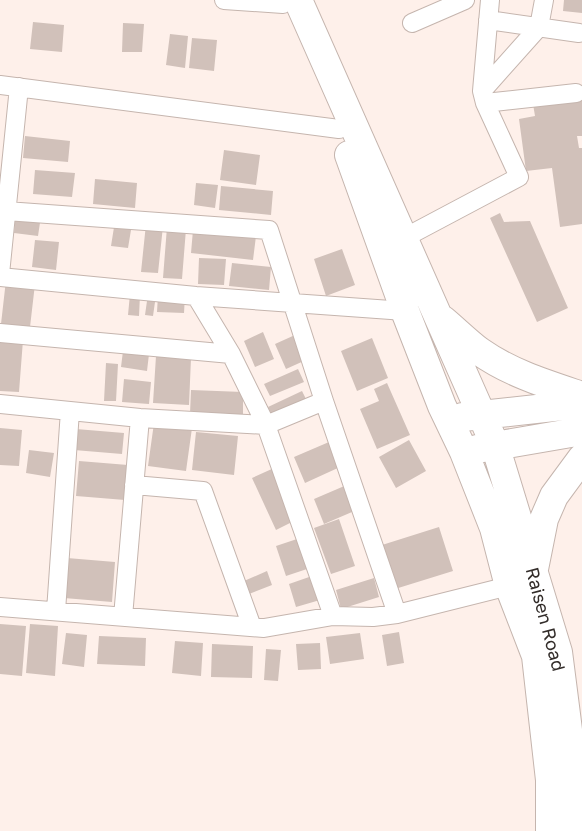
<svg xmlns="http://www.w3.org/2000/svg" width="582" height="831" viewBox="0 0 582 831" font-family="'Golos Text',sans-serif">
  <rect width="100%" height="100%" fill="#fef0ea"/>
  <path fill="#d1c1ba" d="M 564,0 L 582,0 L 582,13 L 563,11 Z
    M 33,22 L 64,25 L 62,52 L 30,49 Z
    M 123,23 L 144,24 L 142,52 L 122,52 Z
    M 170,34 L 188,36 L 185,68 L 166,65 Z
    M 192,38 L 217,40 L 214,71 L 189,68 Z
    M 582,98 L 582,136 L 577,136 L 579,148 L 582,148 L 582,224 L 560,227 L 552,168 L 526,171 L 519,119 L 535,116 L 533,104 Z
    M 25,136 L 70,141 L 68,162 L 23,158 Z
    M 224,150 L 260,155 L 256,185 L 220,180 Z
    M 35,170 L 75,173 L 72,197 L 33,194 Z
    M 95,179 L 137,183 L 135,208 L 93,204 Z
    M 196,183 L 218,185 L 215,208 L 194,205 Z
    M 221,186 L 273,191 L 271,215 L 219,210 Z
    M 16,213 L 41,216 L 38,236 L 14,233 Z
    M 500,213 L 504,222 L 530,221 L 568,308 L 537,322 L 490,218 Z
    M 115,221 L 132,224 L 128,248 L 111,246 Z
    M 146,224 L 163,226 L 158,273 L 141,272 Z
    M 167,227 L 186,229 L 182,279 L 163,278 Z
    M 193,230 L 256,236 L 253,260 L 191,253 Z
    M 35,240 L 59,242 L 56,270 L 32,267 Z
    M 342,249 L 355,285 L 326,296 L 314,259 Z
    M 199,258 L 226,259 L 224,285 L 198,284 Z
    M 232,263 L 271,267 L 269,290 L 229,286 Z
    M 6,280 L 35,284 L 30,327 L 1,324 Z
    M 130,294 L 140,295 L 139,316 L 128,315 Z
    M 148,294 L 156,295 L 153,316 L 145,315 Z
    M 158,295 L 185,296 L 184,313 L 157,312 Z
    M 263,332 L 274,359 L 255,367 L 244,341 Z
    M 295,335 L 306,360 L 286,369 L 275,344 Z
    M 0,338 L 23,340 L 19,392 L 0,391 Z
    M 372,338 L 388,378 L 357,391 L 341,351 Z
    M 123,351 L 149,354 L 147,371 L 121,367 Z
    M 156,356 L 191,358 L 189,405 L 153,403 Z
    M 106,363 L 118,364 L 116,401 L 104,401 Z
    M 298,369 L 304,382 L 270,396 L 264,384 Z
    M 124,379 L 151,382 L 149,404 L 122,402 Z
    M 387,383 L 410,435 L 377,449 L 360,409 L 379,401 L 374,389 Z
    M 191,390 L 243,392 L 243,416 L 190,414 Z
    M 302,391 L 308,403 L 274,419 L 268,407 Z
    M 154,423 L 192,428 L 186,471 L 148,466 Z
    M 0,428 L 22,430 L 19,466 L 0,465 Z
    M 76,429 L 124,433 L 122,454 L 74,450 Z
    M 196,432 L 238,436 L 234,475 L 192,470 Z
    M 409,440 L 426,471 L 396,488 L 379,457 Z
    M 329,442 L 340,467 L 305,483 L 294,457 Z
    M 29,450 L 54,453 L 50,477 L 26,473 Z
    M 79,461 L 128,465 L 125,500 L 76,496 Z
    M 274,468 L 298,519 L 276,530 L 252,478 Z
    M 349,484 L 359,509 L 324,524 L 314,499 Z
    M 339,519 L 355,566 L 331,574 L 314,528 Z
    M 439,527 L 453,571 L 395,589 L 382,545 Z
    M 300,538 L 310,568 L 286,576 L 276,546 Z
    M 67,558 L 115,562 L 112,602 L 64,598 Z
    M 267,571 L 272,585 L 249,594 L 244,581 Z
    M 312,576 L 320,600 L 296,607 L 289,584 Z
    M 374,578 L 379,597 L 341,609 L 336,590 Z
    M 0,624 L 26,626 L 22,676 L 0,674 Z
    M 30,624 L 58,626 L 55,676 L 26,673 Z
    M 399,632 L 404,663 L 387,666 L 382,635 Z
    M 66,633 L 87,635 L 84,667 L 62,664 Z
    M 360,633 L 364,659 L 330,664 L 326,637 Z
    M 99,636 L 146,638 L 145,666 L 97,664 Z
    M 175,641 L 203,643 L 201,676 L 172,673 Z
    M 320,643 L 321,669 L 298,670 L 296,644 Z
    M 212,644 L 253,646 L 252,678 L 211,677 Z
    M 266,649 L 281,650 L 278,681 L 264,680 Z"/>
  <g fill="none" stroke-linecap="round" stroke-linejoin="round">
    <g stroke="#c5b5ae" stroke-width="20">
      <path id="street" d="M 224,0 L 283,4
        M 488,20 L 579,33
        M 412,23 L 465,0
        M 0,85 L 339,129
        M 482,91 L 539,27 L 544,0
        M 485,103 L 576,93
        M 6,211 L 269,230 L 324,401 L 397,614
        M 404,238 L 519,177 L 485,103 L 482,91 L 490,0
        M 0,274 L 19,87
        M 0,277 L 196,296 L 405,311
        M 196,296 L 231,354 L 266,425 L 333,616
        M 0,333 L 231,354
        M 0,404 L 140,418 L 266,425 L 324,401
        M 134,485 L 203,491 L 252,627
        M 0,607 L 264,628 L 333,616 L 373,617 L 397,614 L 509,586
        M 56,611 L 70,411
        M 123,617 L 140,418"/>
    </g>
    <g stroke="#c5b5ae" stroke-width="30">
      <path id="primary" d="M 298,0 L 495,445 L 558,652 L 574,777 L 578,831
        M 349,155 L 405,311 L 442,406 L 464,452 L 494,528 L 509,586 L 536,656 L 550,780 L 550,831
        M 443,320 C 455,330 467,342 479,351 C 510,373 546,384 582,396
        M 463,417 L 582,404
        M 477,449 L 582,431
        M 534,569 L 544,519 L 554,496 L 582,458"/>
    </g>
    <use href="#street" stroke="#fff" stroke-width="18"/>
    <use href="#primary" stroke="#fff" stroke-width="28"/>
  </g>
  <g text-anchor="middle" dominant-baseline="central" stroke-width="4" stroke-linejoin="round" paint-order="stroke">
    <g font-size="18" fill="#332d2a" stroke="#fff">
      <text transform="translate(546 619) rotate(75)">Raisen Road</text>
    </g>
  </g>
</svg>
